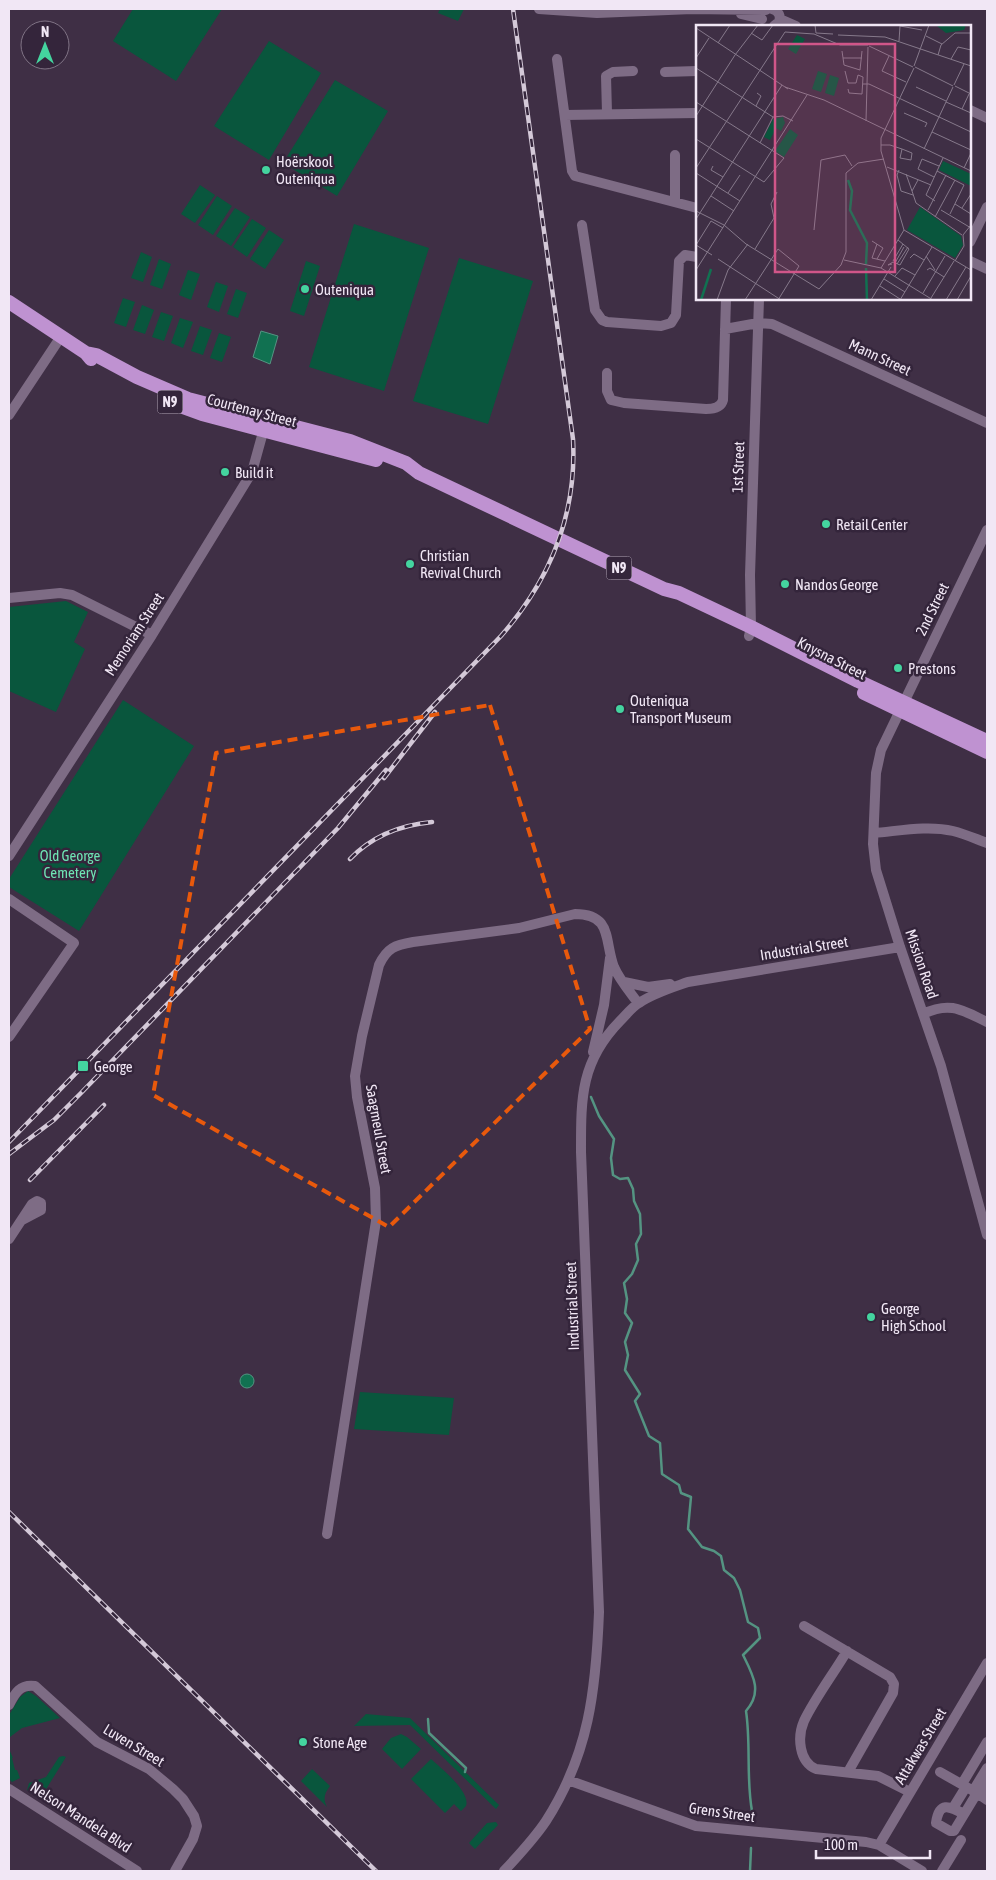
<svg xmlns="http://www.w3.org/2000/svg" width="996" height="1880" viewBox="0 0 996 1880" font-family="'Asap Condensed',sans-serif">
  <rect width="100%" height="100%" fill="#3f2f45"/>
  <path fill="#09563d" d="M 133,9 L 222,9 L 176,81 L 113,41 Z
    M 440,9 L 464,9 L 458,21 L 438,13 Z
    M 269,41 L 321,73 L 269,160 L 214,126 Z
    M 335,80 L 388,111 L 337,196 L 283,163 Z
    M 200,185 L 215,195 L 195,223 L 181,214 Z
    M 217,196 L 232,206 L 213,235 L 198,225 Z
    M 235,208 L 250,217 L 231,246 L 216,236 Z
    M 252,219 L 266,228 L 247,257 L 233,247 Z
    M 354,224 L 429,248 L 384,391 L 309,367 Z
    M 269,230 L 284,240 L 265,269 L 250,259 Z
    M 141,252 L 152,257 L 143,282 L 131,278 Z
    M 459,258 L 533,281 L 488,424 L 413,401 Z
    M 159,259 L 171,264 L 162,289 L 150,285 Z
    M 306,261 L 320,266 L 304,316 L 290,311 Z
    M 188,270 L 200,274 L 191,300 L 179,295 Z
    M 216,282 L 228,286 L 219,312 L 207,307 Z
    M 236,289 L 247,293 L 238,318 L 227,314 Z
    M 123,298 L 135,302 L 126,327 L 114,323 Z
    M 142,305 L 154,310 L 145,334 L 133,330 Z
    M 161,312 L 173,316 L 164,341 L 152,337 Z
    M 180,318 L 193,322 L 183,348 L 171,343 Z
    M 200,326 L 212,330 L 203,355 L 191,351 Z
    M 219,333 L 231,337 L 222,362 L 210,358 Z
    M 66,601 L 88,612 L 74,642 L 85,649 L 56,712 L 9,691 L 9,607 Z
    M 123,700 L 194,746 L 79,931 L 9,887 L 9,879 Z
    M 360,1392 L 454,1398 L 449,1435 L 354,1429 Z
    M 28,1691 L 36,1696 L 60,1718 L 22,1728 L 10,1737 L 9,1736 L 9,1715 L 20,1697 Z
    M 366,1714 L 410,1718 L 499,1805 L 496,1809 L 410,1725 L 354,1726 Z
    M 401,1734 L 407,1737 L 421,1749 L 402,1769 L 382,1749 L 391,1738 Z
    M 9,1749 L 13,1758 L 12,1758 L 15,1770 L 17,1770 L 20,1778 L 12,1782 L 9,1779 Z
    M 63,1756 L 66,1757 L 40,1799 L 27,1790 L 29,1783 L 46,1777 L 59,1757 Z
    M 431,1759 C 441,1768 471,1792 466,1806 L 461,1811 L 454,1804 L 445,1813 L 411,1779 Z
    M 312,1769 L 330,1786 C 324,1794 323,1799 327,1807 L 301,1781 Z
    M 496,1822 L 498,1825 L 475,1849 L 469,1843 L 487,1823 Z"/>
  <path fill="#117151" stroke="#549482" d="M 261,331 L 278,336 L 270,364 L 253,357 Z
    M240 1381a7 7 0 1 1 14 0a7 7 0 1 1-14 0Z"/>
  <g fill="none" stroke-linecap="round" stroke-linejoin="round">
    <path stroke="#549482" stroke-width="2.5" d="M 591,1097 L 599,1116 L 614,1139 L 611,1158 L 613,1175 L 620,1179 L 628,1178 L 633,1189 L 634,1201 L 640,1214 L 641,1234 L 636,1244 L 638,1260 L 632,1274 L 624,1283 L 627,1299 L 625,1313 L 632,1323 L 625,1342 L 628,1355 L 625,1370 L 640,1394 L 635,1401 L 649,1436 L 660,1443 L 662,1474 L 679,1485 L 681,1493 L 691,1497 L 688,1529 L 702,1547 L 714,1551 L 721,1556 L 724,1570 L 734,1578 L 740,1590 L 748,1622 L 758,1628 L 760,1638 L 743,1655 C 753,1675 763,1692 746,1711 C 751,1744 746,1778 752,1811
      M 428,1719 L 429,1733 L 466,1768 L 465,1772
      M 750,1871 L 751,1848"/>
    <path stroke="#7e6c85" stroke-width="10" d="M 539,9 L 597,13 L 692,9 L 766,10
      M 772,9 C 779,11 781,16 779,22 L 774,26
      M 741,14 L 762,19
      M 780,19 L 796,26
      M 557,59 L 572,171 L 575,176 L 697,208
      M 665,72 L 697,71
      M 970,110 L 987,118
      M 607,113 L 606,76 L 613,72 L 633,71
      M 565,115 L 697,113
      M 675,155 L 675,202
      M 582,225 L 595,310 L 602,320 L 607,322 L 661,326 L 671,323 L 676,315 L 679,261 L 685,255 L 697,257
      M 970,242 L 987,207
      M 970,261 L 987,269
      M 725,329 L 758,323 L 772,324 L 987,423
      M 607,373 L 607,391 L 611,400 L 624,403 L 706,409 C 713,409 721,408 723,400 L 726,299
      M 9,415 L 60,338
      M 987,530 L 881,750 L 876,773 L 873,844 L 876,870 L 900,947 L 941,1066 L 987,1235
      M 9,598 L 60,593 L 72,595 L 152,635
      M 749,636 L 751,627 L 750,575 L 759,299
      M 874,833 C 899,831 928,825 953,831 C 965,834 976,839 987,843
      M 9,856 L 152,635 L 252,472 L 265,425
      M 9,899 L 74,943 L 9,1037
      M 624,982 L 648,987 L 670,984
      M 923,1014 C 950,1001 962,1010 987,1022
      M 593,1052 L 604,1005 L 610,958
      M 9,1239 L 32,1204 L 37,1201 L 41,1203 L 41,1210 L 22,1220
      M 327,1534 L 376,1221 L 375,1188 L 357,1097 L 355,1076 L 362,1036 L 379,965 C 387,948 395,945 413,942 L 519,928 L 575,914 C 613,914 604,941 614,967 C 619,979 630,992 638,1003
      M 804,1626 L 890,1677 L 894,1684 L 893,1693 L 848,1772
      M 847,1651 C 834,1673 815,1698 804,1721 C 797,1737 799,1762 816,1769 L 878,1776 L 910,1792
      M 9,1705 C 15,1693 20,1684 35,1686 L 97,1742 L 149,1769 L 173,1789 L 183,1799 L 194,1816 L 197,1826 L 193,1839 L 175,1871
      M 940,1772 L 977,1793
      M 568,1780 L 696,1826 L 866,1842 L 879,1845 L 922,1871
      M 962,1784 L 987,1742
      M 9,1789 L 137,1871
      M 973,1791 L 987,1768
      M 980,1796 L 987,1783
      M 953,1808 L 966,1787
      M 964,1814 C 949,1806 939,1801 936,1823 L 950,1831 L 954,1831 L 977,1793 L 987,1800
      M 879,1845 L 987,1663
      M 504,1871 C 519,1855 534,1839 546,1821 C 589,1754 596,1690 599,1612 L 581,1152 C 581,1099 580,1062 620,1021 C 626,1015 632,1007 639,1003 C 654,993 671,988 688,982 L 900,947
      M 942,1871 L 961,1840"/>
    <path stroke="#bf92d1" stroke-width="14" d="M 9,302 L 86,353 L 91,359
      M 86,353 L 96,355 L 137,377 L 188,399 L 350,441 L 406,463 L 419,473 L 664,589 L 679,593 L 751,627 L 858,681 L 987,741
      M 180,406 L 202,414 L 376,460
      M 864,693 L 987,752"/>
    <g stroke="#d4c9d8" stroke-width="4.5">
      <path id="rail" d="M 384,778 L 435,712
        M 350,859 C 372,836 401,825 432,822
        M 9,1142 L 501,636 C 550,580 577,514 573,439 L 513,9
        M 9,1154 L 54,1120 L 81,1093 L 338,828 L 386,770
        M 30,1180 L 104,1105
        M 9,1512 L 376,1871"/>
    </g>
    <use href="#rail" stroke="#34253b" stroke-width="2.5" stroke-dasharray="8" stroke-linecap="butt"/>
  </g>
  <path fill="none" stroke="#e8590c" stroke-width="4" stroke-dasharray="10 6" stroke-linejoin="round" d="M 490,705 L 590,1029 L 389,1227 L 153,1095 L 216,753 Z"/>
  <g fill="#44d49f" stroke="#34253b" stroke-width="2">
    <circle cx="266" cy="170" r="5"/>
    <circle cx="305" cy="289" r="5"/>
    <circle cx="225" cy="472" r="5"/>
    <circle cx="826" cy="524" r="5"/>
    <circle cx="410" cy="564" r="5"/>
    <circle cx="785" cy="584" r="5"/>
    <circle cx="898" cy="668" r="5"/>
    <circle cx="620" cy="709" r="5"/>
    <rect x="77" y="1060" width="12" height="12" rx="2.5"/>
    <circle cx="871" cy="1317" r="5"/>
    <circle cx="303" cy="1742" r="5"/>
  </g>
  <g text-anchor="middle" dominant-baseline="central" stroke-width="5" stroke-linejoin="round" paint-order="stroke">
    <g fill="#34253b" stroke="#b8adbd" stroke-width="1">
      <rect x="157.5" y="390.5" width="25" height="23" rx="4"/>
      <rect x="606.5" y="556.5" width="25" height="23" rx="4"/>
    </g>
    <g font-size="14" font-weight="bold" fill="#f1e7f5">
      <text x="170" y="402">N9</text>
      <text x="619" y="568">N9</text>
    </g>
    <g font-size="15" fill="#f1e7f5" stroke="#34253b" text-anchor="start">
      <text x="276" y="161">Hoërskool<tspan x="276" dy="17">Outeniqua</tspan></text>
      <text x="315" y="289">Outeniqua</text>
      <text x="235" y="472">Build it</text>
      <text x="836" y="524">Retail Center</text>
      <text x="420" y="555">Christian<tspan x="420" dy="17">Revival Church</tspan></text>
      <text x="795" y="584">Nandos George</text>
      <text x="908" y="668">Prestons</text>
      <text x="630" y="700">Outeniqua<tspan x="630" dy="17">Transport Museum</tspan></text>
      <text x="94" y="1066">George</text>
      <text x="881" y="1308">George<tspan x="881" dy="17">High School</tspan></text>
      <text x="313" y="1742">Stone Age</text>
    </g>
    <g font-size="15" fill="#f1e7f5" stroke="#34253b">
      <text transform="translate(880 357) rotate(25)">Mann Street</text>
      <text transform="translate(252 410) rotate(15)">Courtenay Street</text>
      <text transform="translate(738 467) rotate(-88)">1st Street</text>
      <text transform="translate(932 609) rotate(-64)">2nd Street</text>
      <text transform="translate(134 634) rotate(-57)">Memoriam Street</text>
      <text transform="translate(832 658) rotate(27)">Knysna Street</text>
      <text transform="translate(804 948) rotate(-9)">Industrial Street</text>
      <text transform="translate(922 964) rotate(71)">Mission Road</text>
      <text transform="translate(379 1129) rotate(80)">Saagmeul Street</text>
      <text transform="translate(572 1306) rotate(-92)">Industrial Street</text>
      <text transform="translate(134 1745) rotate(31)">Luven Street</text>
      <text transform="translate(920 1746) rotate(-59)">Attakwas Street</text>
      <text transform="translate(722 1812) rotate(8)">Grens Street</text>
      <text transform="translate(81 1817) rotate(33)">Nelson Mandela Blvd</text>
    </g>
    <g font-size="15" fill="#6ee4b4" stroke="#34253b">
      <text x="70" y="855">Old George<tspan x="70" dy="17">Cemetery</tspan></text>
    </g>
  </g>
  <g transform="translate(696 25)">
    <rect width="275" height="275" fill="#3f2f45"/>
    <path d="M 270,0 L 268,5 L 250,8 L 241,1 ZM 101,10 L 109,14 L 100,29 L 92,24 ZM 122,46 L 131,49 L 125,67 L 116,64 ZM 134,50 L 143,53 L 138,71 L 129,68 ZM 87,92 L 89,98 L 85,106 L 80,103 L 74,115 L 68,112 L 77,94 ZM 94,104 L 102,110 L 88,132 L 79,126 ZM 247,136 L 275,149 L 275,161 L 243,145 ZM 224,182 L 265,211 L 267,220 L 259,233 L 211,205 Z" fill="#09563d"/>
    <path fill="none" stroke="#117151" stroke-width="2.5" d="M 152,155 L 156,166 L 154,185 L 171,218 L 170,239M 170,243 L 171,275M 5,275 L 15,244"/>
    <path fill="none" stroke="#86798b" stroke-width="1" d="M 119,0 L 120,8 L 137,9M 204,1 L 226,5M 0,3 L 92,64M 89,7 L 118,9 L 144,20 L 172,20M 55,8 L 66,15 L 77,0M 142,10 L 189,12 L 275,41M 230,11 L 246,19M 203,16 L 204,1M 22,18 L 34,0M 173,21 L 217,42M 146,26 L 148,40 L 164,45 L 166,26M 242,30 L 245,20 L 259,8 L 275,8M 193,31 L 186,46 L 210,57M 0,33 L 13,13M 147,33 L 166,33M 255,34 L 262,22 L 275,25M 218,41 L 233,0M 219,42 L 257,61M 0,43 L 77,92 L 87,91 L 97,96M 149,46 L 152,58 L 160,58 L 162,50 L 167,52 L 166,69 L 153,68 L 152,64M 167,59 L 173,59 L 275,107M 258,60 L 268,39M 259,61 L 275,69M 89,62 L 128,75 L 275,146M 220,62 L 250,76M 0,77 L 88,133 L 68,157 L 0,114M 250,77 L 275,88M 60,81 L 65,71 L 61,68M 266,84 L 273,69M 208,88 L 231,98 L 229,102M 0,91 L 39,30 L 62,0M 170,96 L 172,22M 236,107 L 275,125M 64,118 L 77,92M 185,120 L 194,120 L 206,124 L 216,128 L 215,135 L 204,133 L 206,124M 228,124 L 257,62M 17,141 L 15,145 L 27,152M 191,142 L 235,160M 0,143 L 89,7M 268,143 L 275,128M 203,145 L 201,150 L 205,166 L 217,170M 241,146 L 268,160 L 254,189M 0,148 L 44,176M 210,149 L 216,166M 238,152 L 222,144 L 226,134 L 243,141M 222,155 L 216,166 L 220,178 L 266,210M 32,168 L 44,150M 15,171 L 38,186M 239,176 L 230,170 L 247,133M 259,179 L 275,189M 266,183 L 275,169M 232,185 L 250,150M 245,185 L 275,203M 0,186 L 28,200 L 50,219 L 123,264M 239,192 L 259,155M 0,194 L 86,60M 118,205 L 125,135 L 149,130 L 156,141M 208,205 L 185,126 L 185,113 L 218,43M 208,205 L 275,245M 176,216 L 187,223 L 181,234M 181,219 L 176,233 L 189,236M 0,220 L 15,196 L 27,203M 0,220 L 16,230M 59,224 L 78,193 L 75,179 L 81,167M 230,231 L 239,245M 214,233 L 218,229 L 228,235M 22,234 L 85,275M 148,235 L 185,243 L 237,275M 197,236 L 207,219M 259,236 L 268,221 L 267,210 L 275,200M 199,238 L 208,222M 196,239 L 192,240 L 197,237 L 204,240 L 213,224 L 202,215M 201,239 L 212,222M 185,243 L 208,205M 0,245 L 111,70M 231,245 L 234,243 L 248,252M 199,251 L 206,243 L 219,250M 188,254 L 209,267M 184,261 L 204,274M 123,264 L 145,240 L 150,227 L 150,148 L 162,138 L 188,134M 227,268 L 249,231M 235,273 L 258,236M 21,275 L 32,245 L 52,219M 49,275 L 82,224 L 103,241 L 82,275M 175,275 L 195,242M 204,275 L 236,222M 250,275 L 270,242M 261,275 L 275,251"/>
    <path fill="#d05689" fill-opacity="0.15" stroke="#d05689" stroke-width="2.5" d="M 79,19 L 199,19 L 199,247 L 79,247 Z"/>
    <rect width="275" height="275" fill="none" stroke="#f1e7f5" stroke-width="2.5"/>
  </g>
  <rect width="996" height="1880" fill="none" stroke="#f1e7f5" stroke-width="20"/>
  <g transform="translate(45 45)"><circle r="24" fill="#34253b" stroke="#807385"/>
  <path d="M0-4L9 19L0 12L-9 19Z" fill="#44d49f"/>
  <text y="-8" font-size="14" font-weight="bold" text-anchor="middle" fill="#f1e7f5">N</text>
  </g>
  <path d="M816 1850v8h114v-8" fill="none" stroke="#f1e7f5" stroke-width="2.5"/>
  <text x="824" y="1850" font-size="15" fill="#f1e7f5" stroke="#34253b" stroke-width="4" paint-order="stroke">100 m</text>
</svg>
